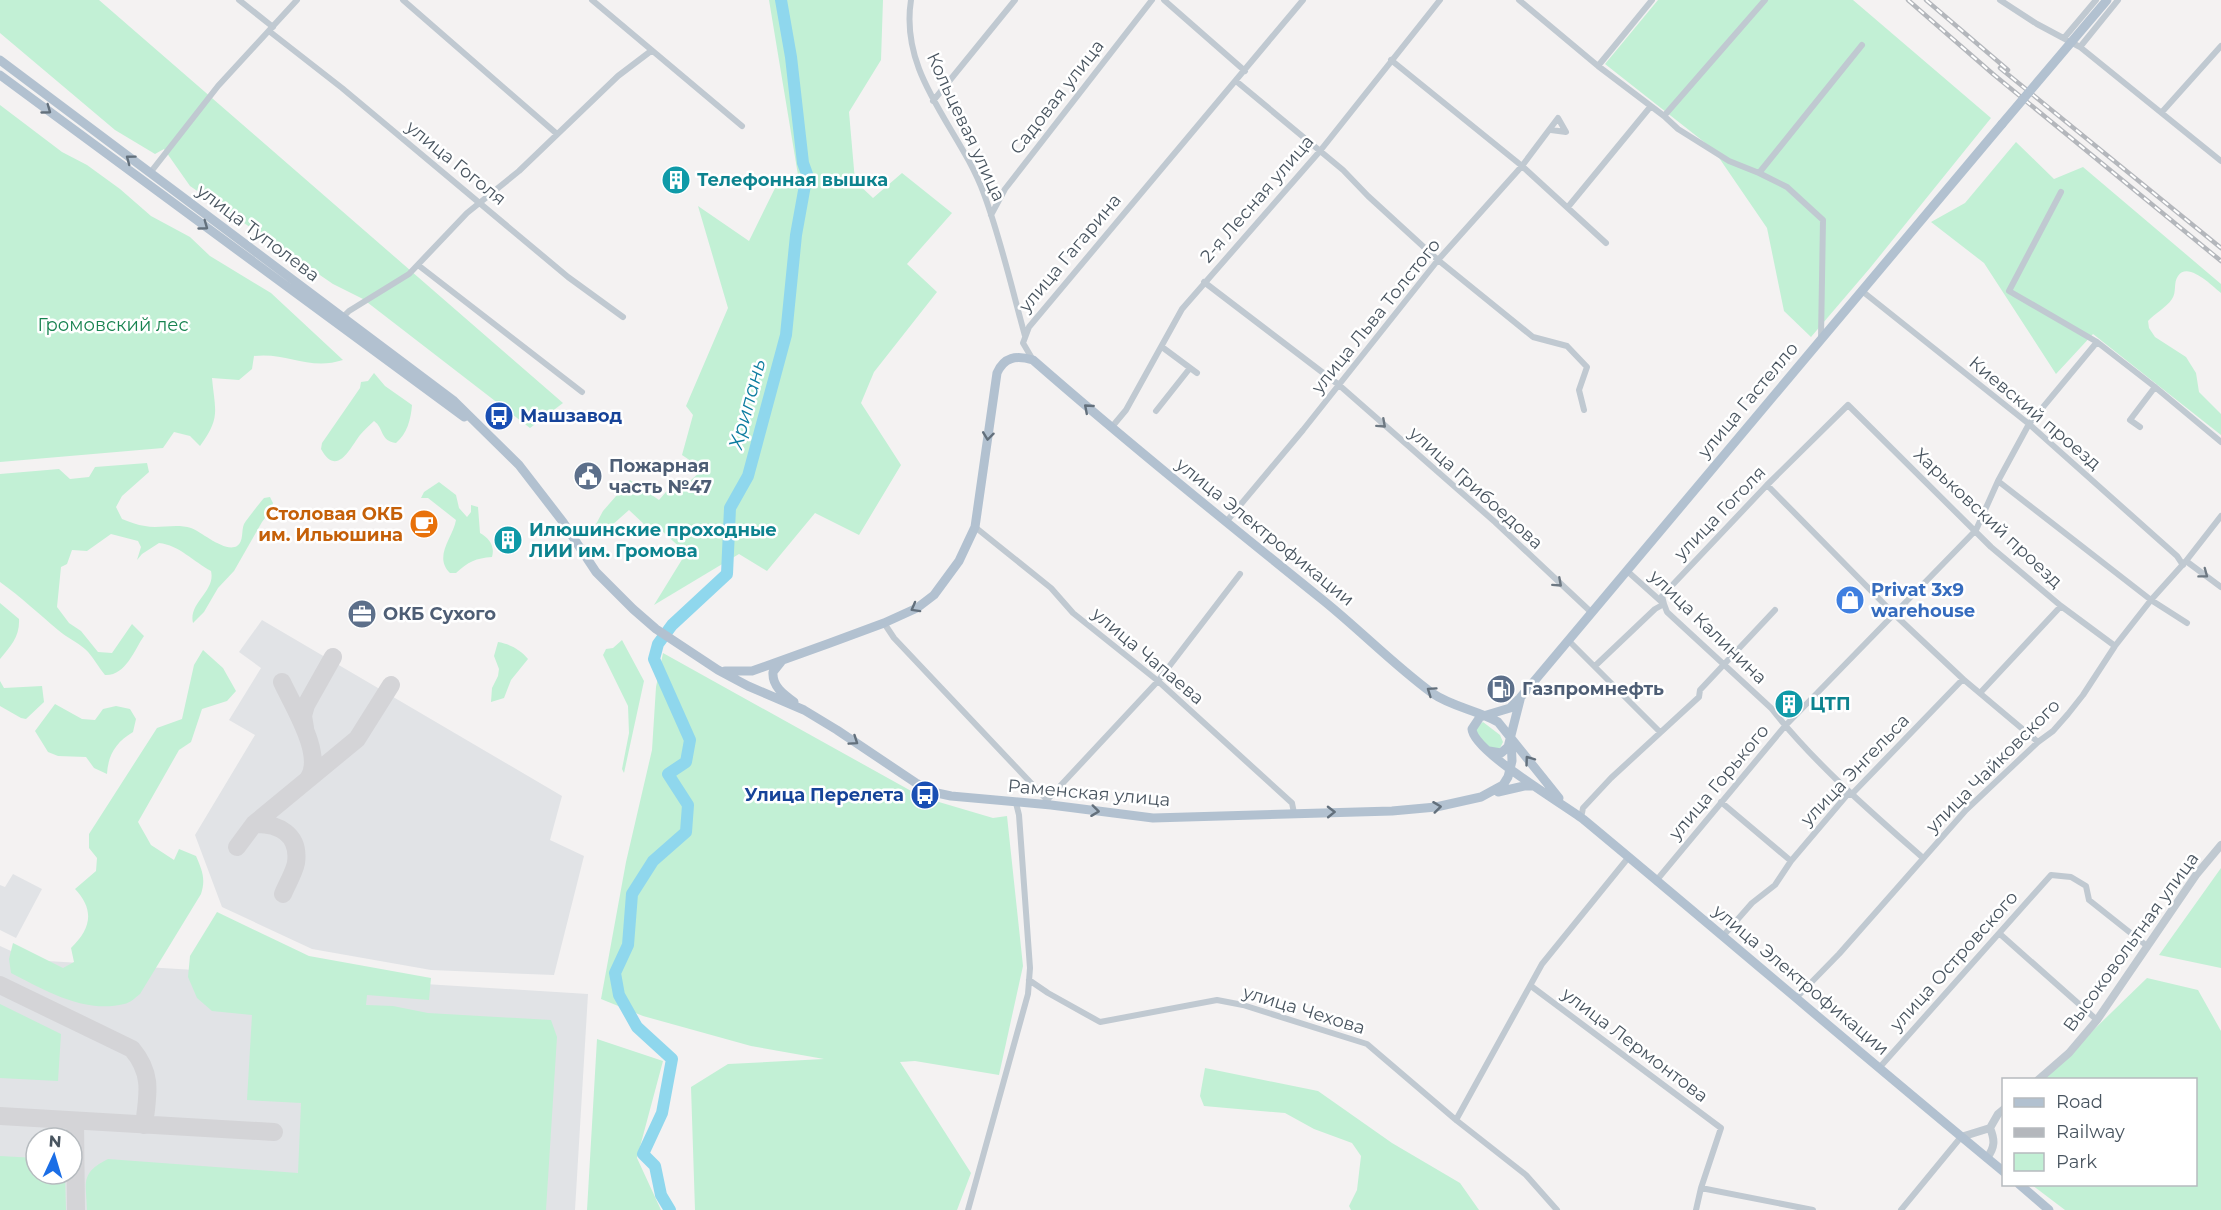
<svg xmlns="http://www.w3.org/2000/svg" width="2221" height="1210" viewBox="0 0 2221 1210" font-family="Montserrat,sans-serif">
  <rect width="100%" height="100%" fill="#f4f2f2"/>
  <path fill="#e1e3e6" fill-rule="evenodd" d="M 262,620 L 562,796 L 550,840 L 584,856 L 554,975 L 431,970 L 312,949 L 222,907 L 195,835 L 255,735 L 229,720 L 261,668 L 239,652 Z
    M 13,874 L 42,889 L 16,938 L 0,930 L 0,885 L 5,887 Z
    M 0,946 L 31,960 L 588,994 L 575,1210 L 0,1210 ZM 36,1138 L 72,1138 L 72,1174 L 36,1174 Z"/>
  <path fill="#c2f0d5" d="M 0,0 L 99,0 L 563,403 L 530,428 L 363,299 L 333,284 L 190,186 L 164,149 L 155,154 L 115,130 L 0,33 Z
    M 769,0 L 883,0 L 881,60 L 849,112 L 855,181 L 873,198 L 902,173 L 952,213 L 907,264 L 937,292 L 874,372 L 861,403 L 901,465 L 859,535 L 815,513 L 767,571 L 739,554 L 654,605 L 686,553 L 660,529 L 646,526 L 629,510 L 611,526 L 599,531 L 595,526 L 603,511 L 630,480 L 659,500 L 672,485 L 689,482 L 703,469 L 682,455 L 693,415 L 686,406 L 728,308 L 698,206 L 749,241 L 778,182 L 798,175 Z
    M 1658,0 L 1853,0 L 1991,118 L 1870,268 L 1811,337 L 1784,311 L 1767,228 L 1713,149 L 1605,64 Z
    M 0,105 L 62,152 L 87,165 L 120,189 L 151,216 L 190,237 L 210,256 L 271,293 L 343,360 C 309,371 287,352 254,356 L 252,369 L 239,380 L 212,378 C 215,411 221,417 200,446 L 190,436 L 174,432 L 163,448 L 0,462 Z
    M 2016,142 L 2054,179 L 2083,167 L 2221,284 L 2221,293 C 2212,286 2188,261 2178,276 C 2173,283 2177,292 2172,299 C 2166,308 2155,313 2148,321 L 2149,328 L 2155,337 L 2186,357 L 2196,373 L 2199,392 L 2221,414 L 2221,435 L 2093,334 L 2056,374 L 1984,263 L 1931,222 L 1965,203 Z
    M 374,373 L 385,386 L 412,405 C 411,419 407,434 396,443 C 380,441 384,428 374,421 C 369,426 364,430 360,435 C 350,448 337,478 321,449 L 322,443 L 360,388 L 361,382 L 368,381 Z
    M 147,463 L 149,472 L 122,496 L 116,507 L 122,519 C 130,522 137,525 145,526 C 159,529 176,523 191,528 C 202,532 225,553 237,546 C 244,541 241,531 244,524 C 247,519 259,504 264,498 L 270,497 L 273,503 L 271,510 L 262,522 L 234,571 L 218,588 L 204,612 L 193,623 C 188,603 216,591 211,571 C 194,562 179,545 159,543 L 142,554 L 137,560 L 141,547 L 138,541 L 111,534 L 87,551 L 72,550 L 67,564 L 61,567 L 57,607 L 69,623 L 81,631 L 98,652 L 112,653 L 132,624 L 144,636 C 134,650 126,676 105,675 C 98,667 93,656 85,649 C 77,642 66,637 58,630 C 39,614 21,597 0,582 L 0,474 L 59,469 L 70,479 L 89,477 L 95,467 Z
    M 439,482 L 456,495 L 459,508 L 467,517 L 471,512 L 471,505 L 478,507 L 480,533 C 490,539 495,546 492,557 C 476,558 468,562 456,573 L 450,573 C 433,556 453,538 456,520 L 428,498 L 421,498 L 424,492 Z
    M 0,603 L 19,619 C 20,636 11,646 0,659 Z
    M 622,640 L 644,681 L 624,773 L 622,769 L 629,733 L 628,706 L 603,655 L 606,649 L 613,648 Z
    M 498,642 C 510,644 521,650 528,659 L 511,680 L 504,698 L 491,702 L 492,688 L 498,676 L 499,669 L 494,656 Z
    M 203,650 L 223,668 L 236,691 L 227,701 L 202,709 L 191,742 L 179,750 L 138,822 L 151,845 L 174,860 L 179,849 L 196,856 C 202,870 206,879 201,894 L 140,994 C 135,998 130,1003 124,1004 C 85,1014 44,990 11,973 L 9,959 L 13,943 L 63,968 L 74,962 L 71,948 C 91,929 95,910 75,889 L 96,871 L 97,858 L 89,848 L 89,834 L 157,728 L 182,719 L 194,665 Z
    M 663,653 L 922,797 L 993,818 L 1007,816 L 1023,966 L 999,1075 L 915,1061 L 900,1062 L 971,1173 L 957,1210 L 695,1210 L 691,1087 L 728,1064 L 824,1059 L 751,1046 L 643,1016 L 601,999 L 626,862 L 652,750 L 656,687 Z
    M 0,681 L 4,688 L 42,686 L 44,702 L 26,719 L 21,718 L 0,706 Z
    M 55,704 L 82,719 L 95,720 L 103,709 L 116,706 L 130,709 L 136,719 L 133,732 C 116,742 108,755 107,774 L 94,768 L 86,757 L 58,756 L 48,752 L 35,731 Z
    M 1483,722 L 1500,735 L 1503,742 L 1500,748 L 1491,749 L 1476,736 L 1475,728 Z
    M 2221,868 L 2221,968 L 2159,955 Z
    M 217,912 L 309,956 L 431,978 L 429,1000 L 367,995 L 366,1005 L 393,1006 L 428,1013 L 551,1020 L 557,1037 L 546,1210 L 87,1210 C 86,1182 80,1173 108,1159 L 298,1173 L 301,1103 L 247,1100 L 252,1015 L 212,1011 L 197,998 L 188,977 L 190,956 Z
    M 2147,978 L 2198,990 L 2221,1031 L 2221,1210 L 2065,1210 L 2032,1185 L 2196,1184 L 2196,1080 L 2043,1079 Z
    M 0,1004 L 61,1034 L 58,1081 L 0,1078 Z
    M 597,1039 L 663,1061 L 637,1158 L 661,1210 L 587,1210 Z
    M 1205,1068 L 1318,1091 L 1392,1143 L 1460,1183 L 1479,1210 L 1351,1210 L 1349,1206 L 1357,1190 L 1361,1156 L 1352,1143 L 1314,1129 L 1285,1113 L 1204,1106 L 1200,1096 Z
    M 0,1156 L 36,1158 L 36,1174 L 65,1174 L 66,1210 L 0,1210 Z"/>
  <g fill="none" stroke-linecap="round" stroke-linejoin="round">
    <path stroke="#8fd7ed" stroke-width="12" d="M 670,1210 L 661,1195 L 655,1166 L 643,1154 L 662,1113 L 672,1059 L 637,1027 L 619,995 L 615,973 L 628,945 L 632,894 L 653,861 L 686,832 L 688,805 L 668,774 L 686,762 L 690,740 L 654,659 L 658,644 L 672,625 L 727,574 L 730,508 L 748,476 L 786,335 L 796,235 L 807,174 L 803,163 L 791,57 L 781,0"/>
    <path stroke="#d4d4d7" stroke-width="18" d="M 282,682 C 293,706 325,756 308,779
      M 305,728 L 303,716 L 306,705 L 333,657
      M 254,824 C 278,823 300,834 296,863 C 294,873 287,884 283,894
      M 237,847 L 254,824 L 357,739 L 391,685
      M 0,985 L 132,1049 C 153,1074 148,1094 144,1125
      M 0,1116 L 274,1132
      M 75,1121 L 76,1210"/>
    <path stroke="#c0c9d1" stroke-width="6" d="M 239,0 L 273,27
      M 403,0 L 557,134
      M 592,0 L 742,126
      M 911,0 C 899,76 960,128 984,194 C 1001,240 1012,289 1025,336
      M 1164,0 L 1245,71
      M 1519,0 L 1598,66 L 1664,116 L 1678,129 L 1729,161 L 1759,173 L 1787,187 L 1823,220 L 1821,338
      M 2000,0 L 2037,24 L 2080,47 L 2221,161
      M 269,31 L 342,88 L 568,277 L 623,317
      M 2064,38 L 2096,0
      M 2080,47 L 2118,0
      M 1391,60 L 1522,166 L 1606,243
      M 1598,66 L 1652,0
      M 1236,81 L 1343,170 L 1368,196 L 1438,260 L 1533,337 L 1567,346 L 1587,367 L 1579,390 L 1584,410
      M 933,101 L 1015,0
      M 2162,112 L 2221,46
      M 1664,116 L 1765,0
      M 150,173 L 218,86 L 297,0
      M 1759,173 L 1862,45
      M 2061,192 L 2009,291 L 2097,342 L 2155,387 L 2221,442
      M 1568,207 L 1651,106
      M 991,215 L 1005,189 L 1152,0
      M 418,265 L 582,392
      M 1204,282 L 1339,385 L 1495,522 L 1592,613
      M 1862,291 L 2029,424 L 2177,556 L 2183,565
      M 343,317 L 349,311 L 409,274 L 467,213 L 519,171 L 618,76 L 651,51
      M 1162,347 L 1197,373
      M 1033,360 L 1023,343 L 1029,327 L 1303,0
      M 1156,411 L 1190,368
      M 2140,427 L 2130,420 L 2155,387
      M 1111,428 L 1126,410 L 1182,309 L 1320,151 L 1440,0
      M 1998,481 L 2151,600 L 2187,623
      M 1767,485 L 1895,615 L 1963,679 L 2038,742
      M 1226,522 L 1303,430 L 1438,260 L 1522,166 L 1558,118 L 1566,132 L 1551,130
      M 975,527 L 1051,588 L 1073,613 L 1158,681 L 1292,803 L 1294,813
      M 2186,561 L 2221,587
      M 1626,570 L 1664,604 L 1667,612 L 1771,708 C 1815,764 1870,811 1923,858
      M 884,623 L 894,638 L 1048,801
      M 1569,641 L 1660,732
      M 1595,666 L 1655,609 L 1664,604 L 1662,596 L 1767,485 L 1848,405 L 1991,547 L 2061,606 L 2115,646
      M 1980,693 L 2061,606
      M 1048,799 L 1158,681 L 1240,574
      M 1721,802 L 1791,861
      M 1581,818 L 1583,808 L 1611,778 L 1699,697 L 1700,690 L 1775,610
      M 1656,881 L 1785,726 L 1976,530 L 1998,481 L 2029,424 L 2097,342
      M 2000,934 L 2097,1020
      M 1723,936 L 1752,903 L 1775,885 L 1791,861 L 1847,795 L 1851,795 L 1963,679
      M 1029,980 L 1048,993 L 1100,1022 L 1217,1000 L 1243,1005 L 1367,1044 L 1456,1120 L 1526,1175 L 1557,1210
      M 1531,986 L 1721,1128 L 1701,1188 L 1696,1210
      M 1796,998 L 1839,954 L 1966,810 L 2038,742 L 2053,731 L 2068,714 L 2083,695 L 2115,646 L 2151,600 L 2186,561 L 2221,516
      M 1880,1067 L 2051,875 L 2071,877 L 2086,886 L 2089,900 L 2147,946
      M 1456,1120 L 1542,964 L 1628,858
      M 1701,1188 L 1813,1210
      M 968,1210 L 1028,994 L 1030,968 L 1019,815 L 1016,803
      M 1901,1210 L 1961,1137"/>
    <path stroke="#c0c9d1" stroke-width="8" d="M 2038,1080 L 2069,1053 L 2097,1020 L 2196,875 L 2221,845
      M 1961,1137 L 1990,1128 L 1998,1114 L 2004,1109
      M 1987,1158 C 1995,1147 1995,1140 1990,1128"/>
    <path stroke="#b2c1d0" stroke-width="9" d="M 0,60 L 453,400 L 519,465 L 563,522 L 596,572 L 633,609 L 656,629 L 718,670 L 748,686 L 804,710 L 837,730 L 916,783 L 937,793 L 951,796 L 1051,805 L 1153,818 L 1392,811 L 1436,807 L 1481,797 L 1503,785 L 1508,777 L 1512,761 L 1511,737
      M 0,75 L 464,417
      M 2002,124 L 1520,698 L 1510,708 L 1480,717 L 1472,729 C 1473,751 1562,803 1583,819 C 1724,936 1862,1055 2004,1172
      M 781,662 L 773,672 C 772,686 783,694 794,702
      M 725,671 L 752,671 L 830,643 L 884,623 L 917,608 L 934,595 L 959,561 L 975,527 L 997,373 C 1004,357 1016,355 1033,360 C 1128,443 1226,522 1324,601 C 1361,631 1394,665 1432,693 C 1452,707 1477,710 1498,722 L 1559,798
      M 1489,751 L 1501,753 L 1508,747 L 1520,700
      M 1498,792 L 1524,786 L 1534,786
      M 2019,1184 L 2049,1210"/>
    <g stroke="#b4b7bc" stroke-width="4.5">
      <path id="rail" d="M 1908,0 L 1993,74 L 2221,261
        M 1926,0 L 2008,70
        M 2000,68 L 2221,248"/>
    </g>
    <use href="#rail" stroke="#fff" stroke-width="2" stroke-dasharray="7" stroke-linecap="butt"/>
    <path stroke="#b2c1d0" stroke-width="9" d="M 2002,124 L 2107,0"/>
  </g>
  <defs><path id="oneway-chevron" d="M-2-3.5L2.5 0L-2 3.5" fill="none" stroke-width="1.6" stroke-linecap="round" stroke-linejoin="round" transform="scale(1.5)"/></defs>
  <g stroke="#63707c">
    <use href="#oneway-chevron" transform="translate(47 110) rotate(36)"/>
    <use href="#oneway-chevron" transform="translate(130 159) rotate(-143)"/>
    <use href="#oneway-chevron" transform="translate(204 226) rotate(36)"/>
    <use href="#oneway-chevron" transform="translate(1088 408) rotate(-139)"/>
    <use href="#oneway-chevron" transform="translate(988 436) rotate(97)"/>
    <use href="#oneway-chevron" transform="translate(915 608) rotate(151)"/>
    <use href="#oneway-chevron" transform="translate(1431 691) rotate(-145)"/>
    <use href="#oneway-chevron" transform="translate(854 741) rotate(34)"/>
    <use href="#oneway-chevron" transform="translate(1529 760) rotate(-126)"/>
    <use href="#oneway-chevron" transform="translate(1437 807) rotate(-7)"/>
    <use href="#oneway-chevron" transform="translate(1095 811) rotate(7)"/>
    <use href="#oneway-chevron" transform="translate(1331 812) rotate(-1)"/>
  </g>
  <g stroke="#6d7882">
    <use href="#oneway-chevron" transform="translate(1382 424) rotate(42)"/>
    <use href="#oneway-chevron" transform="translate(2204 574) rotate(37)"/>
    <use href="#oneway-chevron" transform="translate(1558 583) rotate(42)"/>
  </g>
  <defs>
    <g id="building-disc" transform="scale(1.5)"><circle r="9.5" fill="#0f9aa8" stroke="#fff"/><path d="M-4-6H4V6H1V3H-1V6H-4ZM-2.5-4.3h1.7v1.8h-1.7ZM.8-4.3h1.7v1.8H.8ZM-2.5-1h1.7V.8h-1.7ZM.8-1h1.7V.8H.8Z" fill="#fff"/></g>
    <g id="bus-disc" transform="scale(1.5)"><circle r="9.5" fill="#1a4fb4" stroke="#fff"/><path d="M-5-6H5V4H4V6H2V4H-2V6H-4V4H-5ZM-3.5-4V0h7V-4ZM-3.5 1.2v1.5H-2V1.2ZM2 1.2v1.5H3.5V1.2Z" fill="#fff"/></g>
    <g id="civic-disc" transform="scale(1.5)"><circle r="9.5" fill="#5c6f8a" stroke="#fff"/><path d="M-.6-6.5H3V-4.5H.6V-3L4-1V1h2V6H-6V1h2V-1L-.6-3ZM-1.2 2.5V6h2.4V2.5Z" fill="#fff"/></g>
    <g id="cafe-disc" transform="scale(1.5)"><circle r="9.5" fill="#e8710a" stroke="#fff"/><path d="M-5.5-4.5H6V0H3Q3 3.5 0 3.5H-2.5Q-5.5 3.5-5.5 0ZM3-3.2v2h1.7v-2ZM-6 4.5H4V6H-6Z" fill="#fff"/></g>
    <g id="shop-disc" transform="scale(1.5)"><circle r="9.5" fill="#3f7fe0" stroke="#fff"/><path d="M-5-2.5h2.3a2.7 3.5 0 0 1 5.4 0H5L5.5 6h-11ZM-1.5-2.5h3a1.5 2.3 0 0 0-3 0Z" fill="#fff"/></g>
    <g id="office-disc" transform="scale(1.5)"><circle r="9.5" fill="#5c6f8a" stroke="#fff"/><path d="M-6-3h4V-5.5h4V-3h4V5H-6ZM-1-4.5V-3h2v-1.5ZM-6 0V1H6V0Z" fill="#fff"/></g>
    <g id="fuel-disc" transform="scale(1.5)"><circle r="9.5" fill="#5c6f8a" stroke="#fff"/><path d="M-5.5-6h7V0h2V4h1.3V-2.5L3-4.5l.8-.8L6-3V5H2.5V1h-1V6h-7ZM-4.2-4.7v3.2H.2V-4.7Z" fill="#fff"/></g>
  </defs>
  <g fill-rule="evenodd">
    <use href="#building-disc" x="676" y="180"/>
    <use href="#bus-disc" x="499" y="416"/>
    <use href="#civic-disc" x="588" y="476"/>
    <use href="#cafe-disc" x="424" y="524"/>
    <use href="#building-disc" x="508" y="540"/>
    <use href="#shop-disc" x="1850" y="600"/>
    <use href="#office-disc" x="362" y="614"/>
    <use href="#fuel-disc" x="1501" y="689"/>
    <use href="#building-disc" x="1789" y="704"/>
    <use href="#bus-disc" x="925" y="795"/>
  </g>
  <g text-anchor="middle" dominant-baseline="central" stroke-width="5" stroke-linejoin="round" paint-order="stroke">
    <g font-size="18" fill="#495560" stroke="#fff">
      <text transform="translate(1057 97) rotate(-52)">Садовая улица</text>
      <text transform="translate(966 127) rotate(65)">Кольцевая улица</text>
      <text transform="translate(456 163) rotate(39)">улица Гоголя</text>
      <text transform="translate(1257 199) rotate(-49)">2-я Лесная улица</text>
      <text transform="translate(258 233) rotate(37)">улица Туполева</text>
      <text transform="translate(1070 253) rotate(-50)">улица Гагарина</text>
      <text transform="translate(1376 316) rotate(-51)">улица Льва Толстого</text>
      <text transform="translate(1748 400) rotate(-50)">улица Гастелло</text>
      <text transform="translate(2035 413) rotate(40)">Киевский проезд</text>
      <text transform="translate(1476 488) rotate(42)">улица Грибоедова</text>
      <text transform="translate(1720 513) rotate(-46)">улица Гоголя</text>
      <text transform="translate(1988 518) rotate(43)">Харьковский проезд</text>
      <text transform="translate(1265 532) rotate(39)">улица Электрофикации</text>
      <text transform="translate(1708 627) rotate(44)">улица Калинина</text>
      <text transform="translate(1148 656) rotate(40)">улица Чапаева</text>
      <text transform="translate(1993 766) rotate(-45)">улица Чайковского</text>
      <text transform="translate(1855 770) rotate(-46)">улица Энгельса</text>
      <text transform="translate(1719 782) rotate(-50)">улица Горького</text>
      <text transform="translate(1089 793) rotate(5)">Раменская улица</text>
      <text transform="translate(2131 942) rotate(-54)">Высоковольтная улица</text>
      <text transform="translate(1954 961) rotate(-48)">улица Островского</text>
      <text transform="translate(1801 980) rotate(40)">улица Электрофикации</text>
      <text transform="translate(1304 1010) rotate(17)">улица Чехова</text>
      <text transform="translate(1635 1045) rotate(37)">улица Лермонтова</text>
    </g>
    <g font-size="18" font-weight="bold" fill="#0d838f" stroke="#fff" text-anchor="start">
      <text x="697" y="180">Телефонная вышка</text>
      <text x="529" y="530">Илюшинские проходные<tspan x="529" dy="21">ЛИИ им. Громова</tspan></text>
      <text x="1810" y="704">ЦТП</text>
    </g>
    <g font-size="18" fill="#188350" stroke="#fff">
      <text x="113" y="325">Громовский лес</text>
    </g>
    <g font-size="18" font-weight="bold" fill="#164399" stroke="#fff" text-anchor="start">
      <text x="520" y="416">Машзавод</text>
      <text x="904" y="795" text-anchor="end">Улица Перелета</text>
    </g>
    <g font-size="18" font-weight="bold" fill="#4e5e75" stroke="#fff" text-anchor="start">
      <text x="609" y="466">Пожарная<tspan x="609" dy="21">часть №47</tspan></text>
      <text x="383" y="614">ОКБ Сухого</text>
      <text x="1522" y="689">Газпромнефть</text>
    </g>
    <g font-size="18" font-weight="bold" fill="#c56008" stroke="#fff" text-anchor="end">
      <text x="403" y="514">Столовая ОКБ<tspan x="403" dy="21">им. Ильюшина</tspan></text>
    </g>
    <g font-size="18" font-weight="bold" fill="#366cbe" stroke="#fff" text-anchor="start">
      <text x="1871" y="590">Privat 3x9<tspan x="1871" dy="21">warehouse</tspan></text>
    </g>
    <g font-size="20" font-style="italic" fill="#0d7da0" stroke="#fff">
      <text transform="translate(747 404) rotate(-75)">Хрипань</text>
    </g>
  </g>
  <rect x="2002" y="1078" width="195" height="108" fill="#ffffff" stroke="#b6bbbf" stroke-width="1.5"/>
  <rect x="2014" y="1098" width="30" height="9" fill="#b2c1d0" stroke="#b6bbbf" stroke-width="1.5"/>
  <text x="2056" y="1108" font-size="18" fill="#495560">Road</text>
  <rect x="2014" y="1128" width="30" height="9" fill="#b4b7bc" stroke="#b6bbbf" stroke-width="1.5"/>
  <text x="2056" y="1138" font-size="18" fill="#495560">Railway</text>
  <rect x="2014" y="1153" width="30" height="18" fill="#c2f0d5" stroke="#b6bbbf" stroke-width="1.5"/>
  <text x="2056" y="1168" font-size="18" fill="#495560">Park</text>
  <g transform="translate(54 1156) rotate(4)"><circle r="28" fill="#ffffff" stroke="#b6bbbf" stroke-width="1.5"/>
  <path d="M0-4.5L10 22L0 15L-10 22Z" fill="#1b6ee6"/>
  <text y="-9" font-size="16" font-weight="bold" text-anchor="middle" fill="#495560">N</text>
  </g>
</svg>
